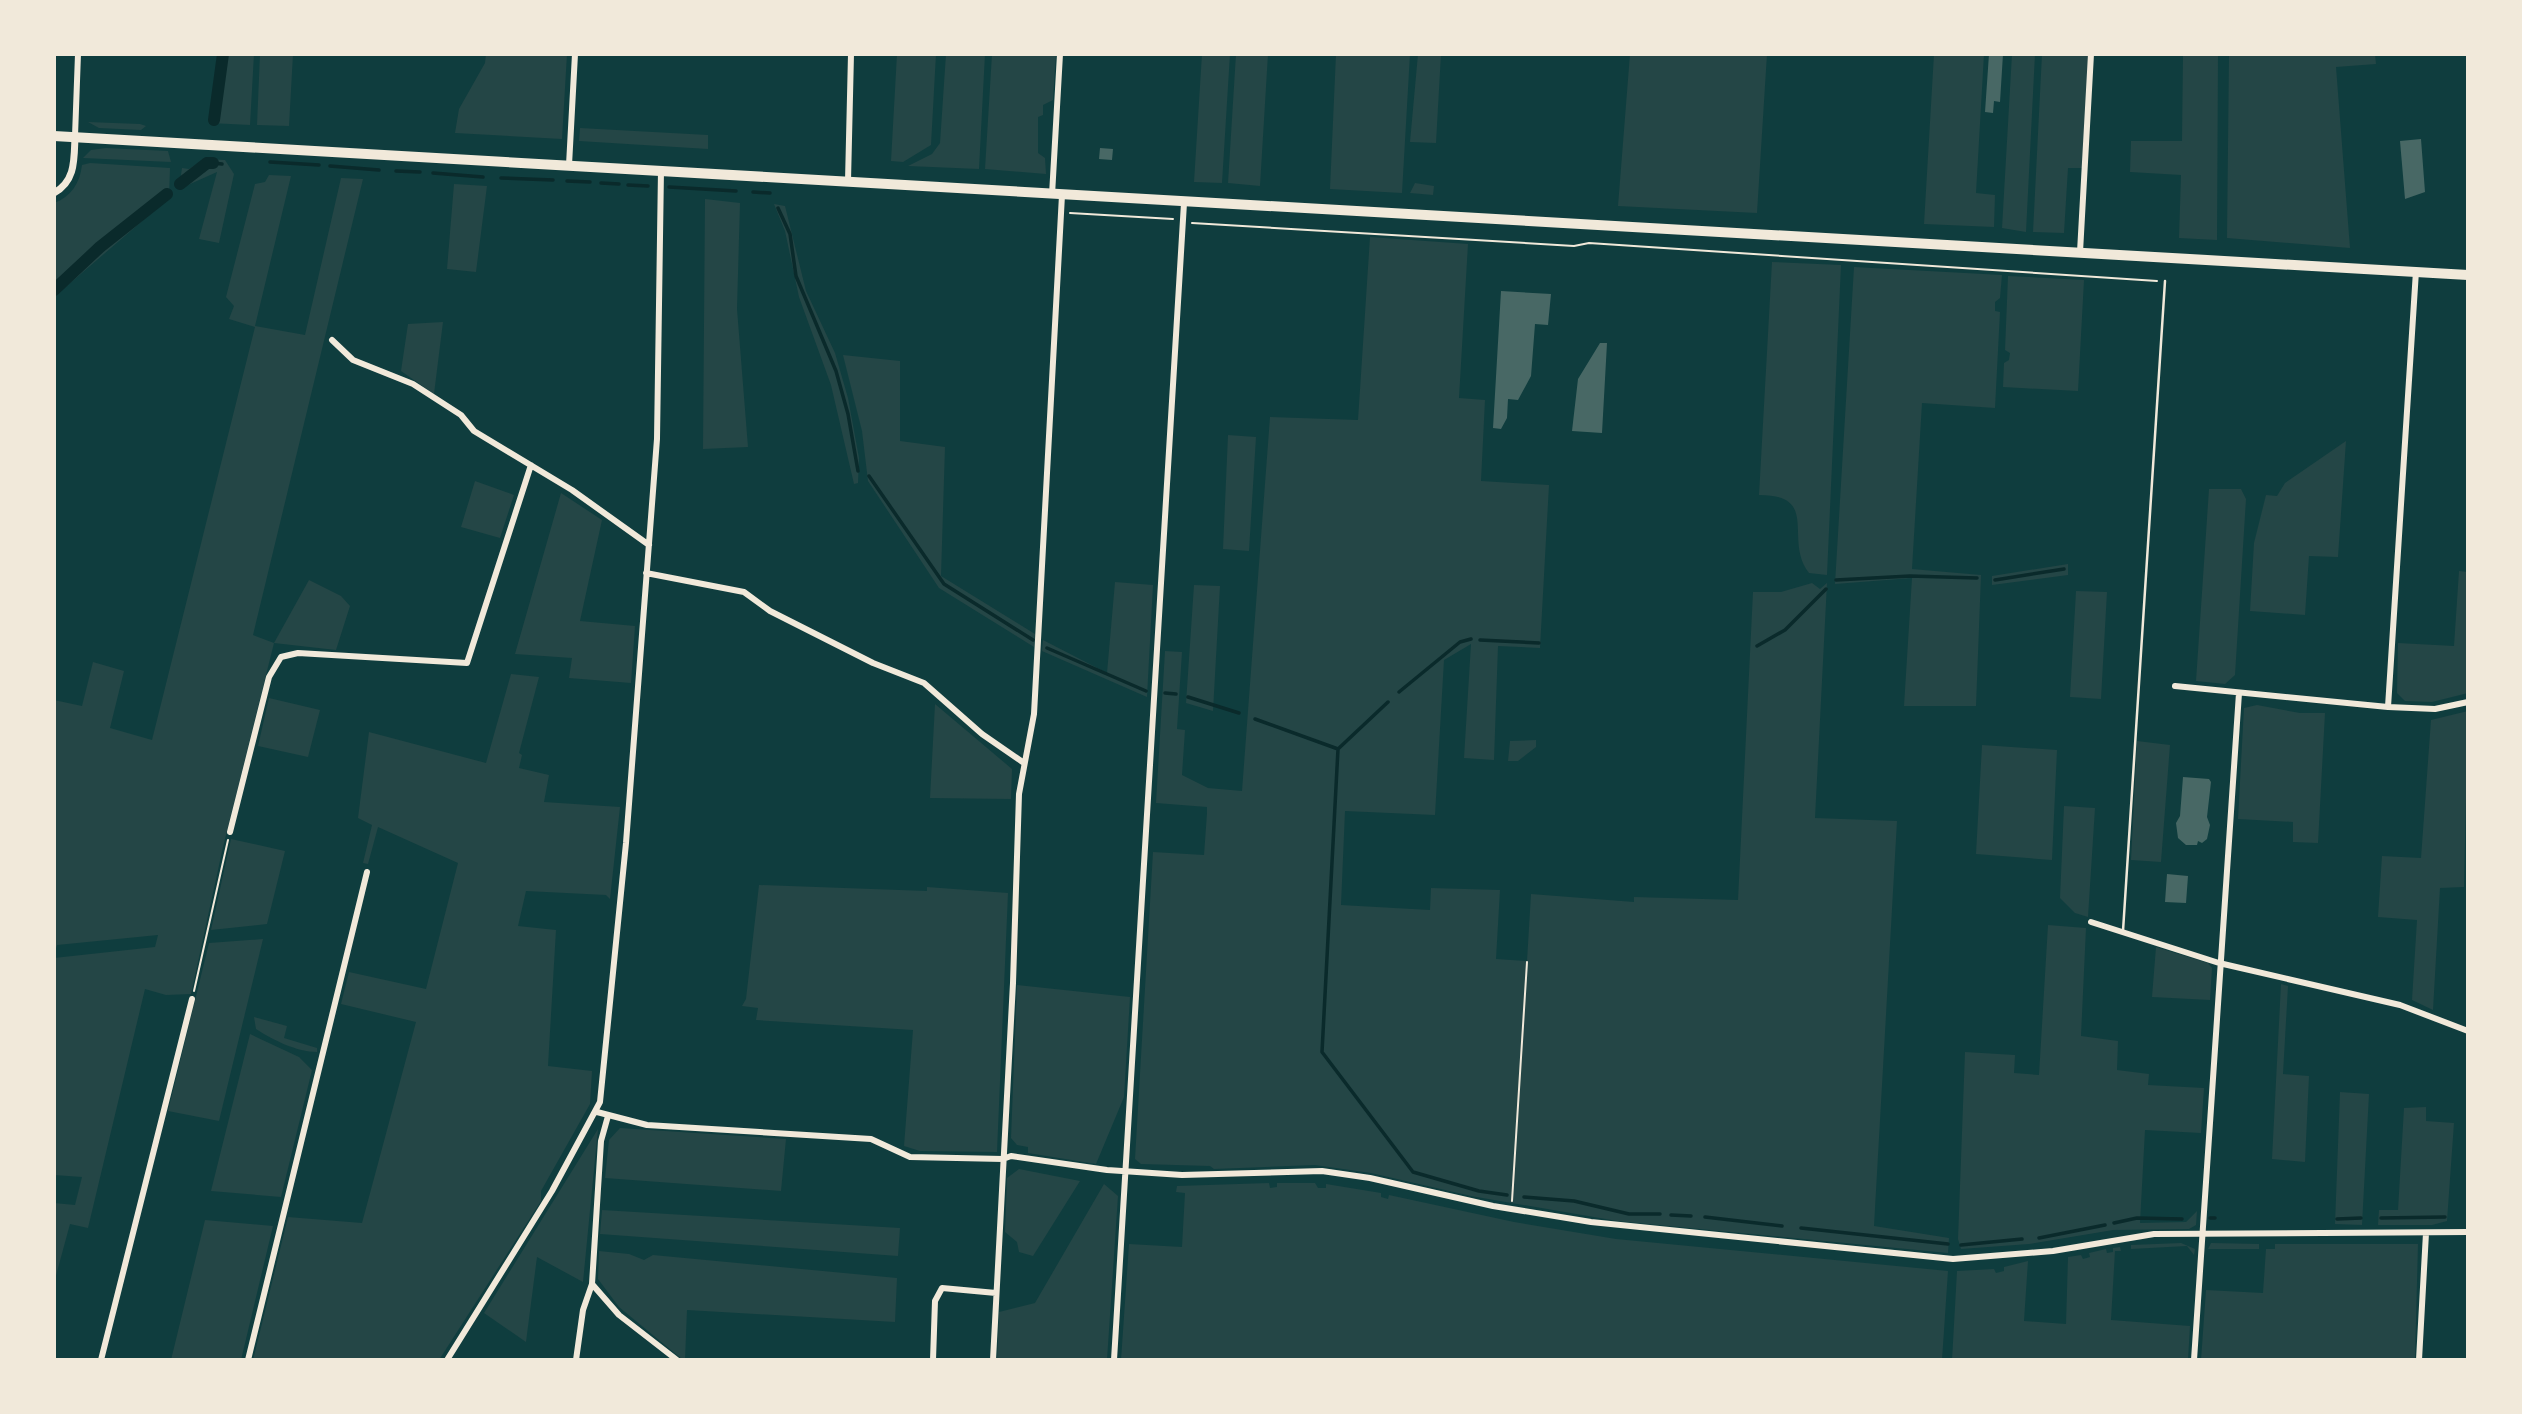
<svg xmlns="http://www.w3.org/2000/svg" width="2522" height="1414" viewBox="0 0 2522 1414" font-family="Montserrat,sans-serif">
  <rect width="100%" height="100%" fill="#0f3d3e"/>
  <path fill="#244646" d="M 218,54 L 254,54 L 250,125 L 210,123 Z
    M 260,54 L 293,54 L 289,126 L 257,125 Z
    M 486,54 L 567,54 L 562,139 L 455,133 L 459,109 L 485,63 Z
    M 897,54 L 936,54 L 931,145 L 903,162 L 891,161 Z
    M 946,54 L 985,54 L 979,169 L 908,166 L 932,154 L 940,143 Z
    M 992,54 L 1056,54 L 1053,100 L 1043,105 L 1043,115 L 1038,117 L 1038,153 L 1045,158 L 1046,174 L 985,169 Z
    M 1202,54 L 1230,54 L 1222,183 L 1194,182 Z
    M 1236,54 L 1268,54 L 1260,186 L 1228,183 Z
    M 1336,54 L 1410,54 L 1402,193 L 1330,189 Z
    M 1418,54 L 1441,54 L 1436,143 L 1410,142 Z
    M 1630,54 L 1767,54 L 1757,213 L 1618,206 Z
    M 1934,54 L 1984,54 L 1976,193 L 1995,195 L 1994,227 L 1924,224 Z
    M 2012,54 L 2035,54 L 2026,232 L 2002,228 Z
    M 2042,54 L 2089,54 L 2082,168 L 2068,168 L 2064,233 L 2033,232 Z
    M 2183,54 L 2218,54 L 2217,240 L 2179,238 L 2181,175 L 2130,172 L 2131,141 L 2182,141 Z
    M 2229,54 L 2375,54 L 2376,64 L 2336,67 L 2350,248 L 2227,238 Z
    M 88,122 L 140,124 L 146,126 L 141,130 L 99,128 Z
    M 580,128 L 708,135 L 708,149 L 579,141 Z
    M 106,148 L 168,151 L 171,162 L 83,158 L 91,150 Z
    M 204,159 L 225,160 L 234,174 L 219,243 L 199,239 L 217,172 L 179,189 L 182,168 L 189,169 Z
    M 90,163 L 170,168 L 169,198 L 54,297 L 54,203 C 71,197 80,183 82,165 Z
    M 269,175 L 291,176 L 255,326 L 305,335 L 341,178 L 363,179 L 253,635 L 274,643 L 309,580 L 341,596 L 350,606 L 336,650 L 274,643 L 223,847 L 191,994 L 166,995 L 145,989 L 88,1228 L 70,1224 L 54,1283 L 54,1203 L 75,1205 L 82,1177 L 54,1175 L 54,958 L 155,947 L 158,935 L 57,945 L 54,955 L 54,700 L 82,706 L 93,662 L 124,671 L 110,728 L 152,740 L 255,327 L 229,319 L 234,306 L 226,297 L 255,184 L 265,182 Z
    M 1415,183 L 1434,186 L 1433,195 L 1410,193 Z
    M 454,184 L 487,186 L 476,272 L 447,269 Z
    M 705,199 L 740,203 L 737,309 L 748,447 L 703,449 Z
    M 774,204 L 785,206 L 806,291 L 835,353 L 848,398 L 859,458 L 858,483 L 854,484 L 831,385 L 799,297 L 785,231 Z
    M 1370,237 L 1468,244 L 1459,398 L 1485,400 L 1481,481 L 1549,485 L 1540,648 L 1498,646 L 1494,760 L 1464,758 L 1471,644 L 1444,660 L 1435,815 L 1345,811 L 1341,905 L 1430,910 L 1431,888 L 1500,890 L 1496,959 L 1527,961 L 1531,894 L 1634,902 L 1634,897 L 1738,900 L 1753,592 L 1781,592 L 1812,583 L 1820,589 L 1827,583 L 1815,818 L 1897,821 L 1874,1226 L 1949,1238 L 1948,1253 L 1617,1221 L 1471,1196 L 1371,1173 L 1315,1165 L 1214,1169 L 1210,1166 L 1141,1164 L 1135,1159 L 1153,852 L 1204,855 L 1207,813 L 1207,807 L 1156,803 L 1165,651 L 1182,652 L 1177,729 L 1185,730 L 1182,775 L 1208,788 L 1242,791 L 1270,417 L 1358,420 Z
    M 1772,262 L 1841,265 L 1827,575 L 1809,573 C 1783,540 1821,495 1759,495 Z
    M 1854,267 L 2002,275 L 2000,298 L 1995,302 L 1995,311 L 2000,312 L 1995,408 L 1922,403 L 1912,569 L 1981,575 L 1976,706 L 1904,706 L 1912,578 L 1835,584 Z
    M 2008,276 L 2084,280 L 2078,391 L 2003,387 L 2004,363 L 2009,360 L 2010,353 L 2005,350 Z
    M 443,322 L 434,394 L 401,371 L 408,324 Z
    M 843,355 L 900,361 L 900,441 L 945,447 L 941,576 L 1035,634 L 1034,647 L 939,588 L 868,481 L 862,431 Z
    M 1228,435 L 1256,437 L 1249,551 L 1223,549 Z
    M 2346,441 L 2338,557 L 2309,556 L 2305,615 L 2250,611 L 2254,543 L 2266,495 L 2277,496 L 2285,483 Z
    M 475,481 L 514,495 L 500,538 L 461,527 Z
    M 2209,489 L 2241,489 L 2246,499 L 2235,675 L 2225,684 L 2196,681 Z
    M 561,493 L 602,520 L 580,621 L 635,626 L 631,683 L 569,678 L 572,658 L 515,654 Z
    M 2068,564 L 2068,575 L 1992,585 L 1992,576 Z
    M 2459,571 L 2468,572 L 2468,693 L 2432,702 L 2405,701 L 2397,693 L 2398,643 L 2454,646 Z
    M 1115,582 L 1153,585 L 1147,697 L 1042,651 L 1043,640 L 1107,673 Z
    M 1194,585 L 1220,586 L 1213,711 L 1186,703 Z
    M 2076,591 L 2107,592 L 2101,699 L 2070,697 Z
    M 511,674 L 539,677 L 519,753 L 522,755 L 519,768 L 549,775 L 544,802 L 620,807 L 610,899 L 606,895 L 526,891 L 518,926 L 556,930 L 548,1066 L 592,1071 L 590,1104 L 541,1191 L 541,1201 L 439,1360 L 253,1360 L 288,1217 L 362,1223 L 416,1022 L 341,1004 L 349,972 L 426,989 L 458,863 L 378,827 L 368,864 L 363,863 L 372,825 L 358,818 L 369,732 L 486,763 Z
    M 269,698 L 320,710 L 308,757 L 258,746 Z
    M 935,704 L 1012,769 L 1011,799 L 930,798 Z
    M 2257,705 L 2300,713 L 2325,713 L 2318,843 L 2293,842 L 2293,822 L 2238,819 L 2244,708 Z
    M 2468,711 L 2464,887 L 2440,888 L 2433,1010 L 2412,1000 L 2417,920 L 2378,917 L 2382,856 L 2421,858 L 2431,720 Z
    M 1536,740 L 1536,747 L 1518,761 L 1508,761 L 1510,741 Z
    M 2137,741 L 2170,745 L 2161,862 L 2131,860 Z
    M 1982,745 L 2057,750 L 2052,860 L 1976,854 Z
    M 2064,806 L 2095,808 L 2088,917 L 2075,913 L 2060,898 Z
    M 231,839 L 285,851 L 267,924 L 211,930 Z
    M 759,885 L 927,891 L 927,887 L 1008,893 L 997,1152 L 920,1151 L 904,1146 L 913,1030 L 756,1020 L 758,1008 L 742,1006 L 746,999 Z
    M 2048,925 L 2086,928 L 2081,1036 L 2118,1041 L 2117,1070 L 2149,1074 L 2148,1085 L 2204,1088 L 2201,1133 L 2145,1130 L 2140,1223 L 2186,1222 L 2197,1211 L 2196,1225 L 2189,1229 L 2113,1230 L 2029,1244 L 1961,1249 L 1958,1239 L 1965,1052 L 2015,1055 L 2014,1073 L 2039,1075 Z
    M 263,939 L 219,1121 L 168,1111 L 209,943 Z
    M 2156,947 L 2208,963 L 2212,968 L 2210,1000 L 2152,997 Z
    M 2281,984 L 2288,986 L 2283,1074 L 2309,1076 L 2305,1162 L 2272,1159 Z
    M 1017,985 L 1130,997 L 1124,1097 L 1096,1164 L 1028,1153 L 1028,1147 L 1017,1145 L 1011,1138 Z
    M 254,1017 L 287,1026 L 284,1038 L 317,1048 L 317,1052 C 297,1052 273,1040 256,1029 Z
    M 250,1034 L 299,1057 L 312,1070 L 281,1197 L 211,1191 Z
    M 2340,1092 L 2369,1094 L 2362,1225 L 2335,1224 Z
    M 2426,1107 L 2426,1121 L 2454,1123 L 2447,1221 L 2432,1225 L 2378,1225 L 2379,1210 L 2398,1210 L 2404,1108 Z
    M 620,1128 L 786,1139 L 781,1191 L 605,1178 L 609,1140 Z
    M 598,1129 L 583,1282 L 537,1257 L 526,1342 L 484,1313 Z
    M 1019,1169 L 1080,1181 L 1033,1256 L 1019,1252 L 1017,1242 L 1005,1232 L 1007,1178 Z
    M 1269,1183 L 1270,1188 L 1277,1187 L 1277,1183 L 1315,1183 L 1318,1188 L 1326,1188 L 1326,1184 L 1381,1193 L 1381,1197 L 1388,1199 L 1389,1195 L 1514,1222 L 1616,1239 L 1948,1271 L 1942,1360 L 1121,1360 L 1129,1244 L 1182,1247 L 1185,1193 L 1176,1192 L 1177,1186 Z
    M 1104,1184 L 1118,1196 L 1107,1360 L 997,1360 L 999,1312 L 1035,1303 Z
    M 602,1210 L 900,1228 L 898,1256 L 600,1234 Z
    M 205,1220 L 273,1226 L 241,1360 L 171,1360 Z
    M 2181,1243 L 2195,1249 L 2194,1255 L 2187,1246 L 2131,1249 L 2131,1245 Z
    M 2211,1243 L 2259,1244 L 2259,1249 L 2208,1249 Z
    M 2275,1244 L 2418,1244 L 2415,1360 L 2201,1360 L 2206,1290 L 2263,1293 L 2266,1249 L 2275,1249 Z
    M 2120,1247 L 2121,1251 L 2115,1251 L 2111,1320 L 2190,1326 L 2188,1360 L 1952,1360 L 1957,1271 L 1994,1269 L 1996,1273 L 2004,1271 L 2004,1267 L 2028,1261 L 2024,1321 L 2066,1324 L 2068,1257 L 2081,1255 L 2083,1259 L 2090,1257 L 2089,1253 L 2106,1249 L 2107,1253 L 2113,1252 L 2113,1248 Z
    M 599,1251 L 629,1254 L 644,1260 L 653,1255 L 897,1278 L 895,1322 L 687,1310 L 685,1360 L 683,1360 L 619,1307 L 598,1279 Z"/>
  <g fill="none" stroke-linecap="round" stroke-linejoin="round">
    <path stroke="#0a2a2b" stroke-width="3.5" d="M 270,162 L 319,165
      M 213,163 L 222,164
      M 330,166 L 379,170
      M 396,171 L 420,172
      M 433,173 L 483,177
      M 501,178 L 553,180
      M 567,181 L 590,182
      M 601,183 L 619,184
      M 628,185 L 648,186
      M 669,187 L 736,191
      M 753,192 L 770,193
      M 778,208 L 790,234 L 796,276 L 836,371 L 848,414 L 858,471
      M 869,476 L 944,584 L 1033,640
      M 1836,580 L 1910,576 L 1977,578
      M 1995,580 L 2064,569
      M 1480,640 L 1539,643
      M 1757,646 L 1785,630 L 1826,589
      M 1047,648 L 1146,691
      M 1399,692 L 1460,642 L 1471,639
      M 1165,693 L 1176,694
      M 1188,697 L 1239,713
      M 1255,719 L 1338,749 L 1322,1052 L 1413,1172 L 1479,1191 L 1507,1195
      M 1338,749 L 1388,702
      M 1524,1197 L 1574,1201 L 1629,1214 L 1660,1214
      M 1671,1215 L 1691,1216
      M 1705,1217 L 1782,1226
      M 2210,1218 L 2215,1218
      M 2381,1218 L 2445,1217
      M 2337,1219 L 2361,1218
      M 2114,1223 L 2137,1218 L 2182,1219
      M 1801,1228 L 1948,1244
      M 2039,1238 L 2105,1225
      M 1961,1245 L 2022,1239"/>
    <path stroke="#0a2a2b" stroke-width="12" d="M 214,120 L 223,54
      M 180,184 L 207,163 L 213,163
      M 54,290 L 100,247 L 167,194"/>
  </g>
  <path fill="#486865" d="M 1989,54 L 2003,54 L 2000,102 L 1994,101 L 1993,113 L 1985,112 Z
    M 2421,139 L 2425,192 L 2405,199 L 2400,141 Z
    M 1100,148 L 1113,149 L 1112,160 L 1099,159 Z
    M 1501,291 L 1551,294 L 1548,325 L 1535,324 L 1531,376 L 1518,400 L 1508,399 L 1507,418 L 1501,429 L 1493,428 Z
    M 1600,343 L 1607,343 L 1602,433 L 1572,431 L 1578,379 Z
    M 2183,777 L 2209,779 L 2211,782 L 2207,817 L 2210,825 L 2207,839 L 2202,843 L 2198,841 L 2197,845 L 2186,845 L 2178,838 L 2176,823 L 2180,816 Z
    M 2167,874 L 2188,876 L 2186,903 L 2165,902 Z"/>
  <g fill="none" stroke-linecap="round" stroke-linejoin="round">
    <path stroke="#f1e9da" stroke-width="2" d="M 1070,213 L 1173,219
      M 1192,223 L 1574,246 L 1589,243 L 2157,281
      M 194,991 L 228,840
      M 1512,1201 L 1527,962"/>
    <path stroke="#f1e9da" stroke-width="2.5" d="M 2123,931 L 2165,281"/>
    <path stroke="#f1e9da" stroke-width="6" d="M 75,136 L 78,54
      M 569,165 L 575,54
      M 848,181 L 851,54
      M 1052,195 L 1060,54
      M 2080,252 L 2091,54
      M 332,340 L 353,360 L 413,384 L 461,415 L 474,431 L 572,490 L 649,545
      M 646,573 L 744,592 L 770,611 L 873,663 L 924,683 L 982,734 L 1024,763
      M 2175,686 L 2388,707 L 2435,709 L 2468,702
      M 2388,707 L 2416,271
      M 230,832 L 269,677 L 281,657 L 298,653 L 467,663 L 531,465
      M 2091,922 L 2219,963 L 2400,1005 L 2468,1031
      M 597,1112 L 647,1125 L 871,1139 L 910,1157 L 1003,1159 L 1011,1156 L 1107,1170 L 1182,1175 L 1322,1171 L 1370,1178 L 1493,1206 L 1591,1222 L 1953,1259 L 2053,1251 L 2154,1234 L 2468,1232
      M 608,1116 L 601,1141 L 592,1284 L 619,1315 L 677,1360
      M 101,1360 L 192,999
      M 248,1360 L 367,872
      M 447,1360 L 552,1191 L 600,1102 L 626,843 L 657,439 L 661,170
      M 576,1360 L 583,1310 L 592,1284
      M 933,1360 L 935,1301 L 942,1288 L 996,1293
      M 993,1360 L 1013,983 L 1019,794 L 1034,714 L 1062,195
      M 1114,1360 L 1184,203
      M 2194,1360 L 2239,693
      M 2419,1360 L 2426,1233"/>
    <path stroke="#f1e9da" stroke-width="7" d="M 54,193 C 76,181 74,159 75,136"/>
    <path stroke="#f1e9da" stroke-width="10" d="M 54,136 L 2468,275"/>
  </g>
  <rect width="2522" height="1414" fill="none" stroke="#f1e9da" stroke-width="112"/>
</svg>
